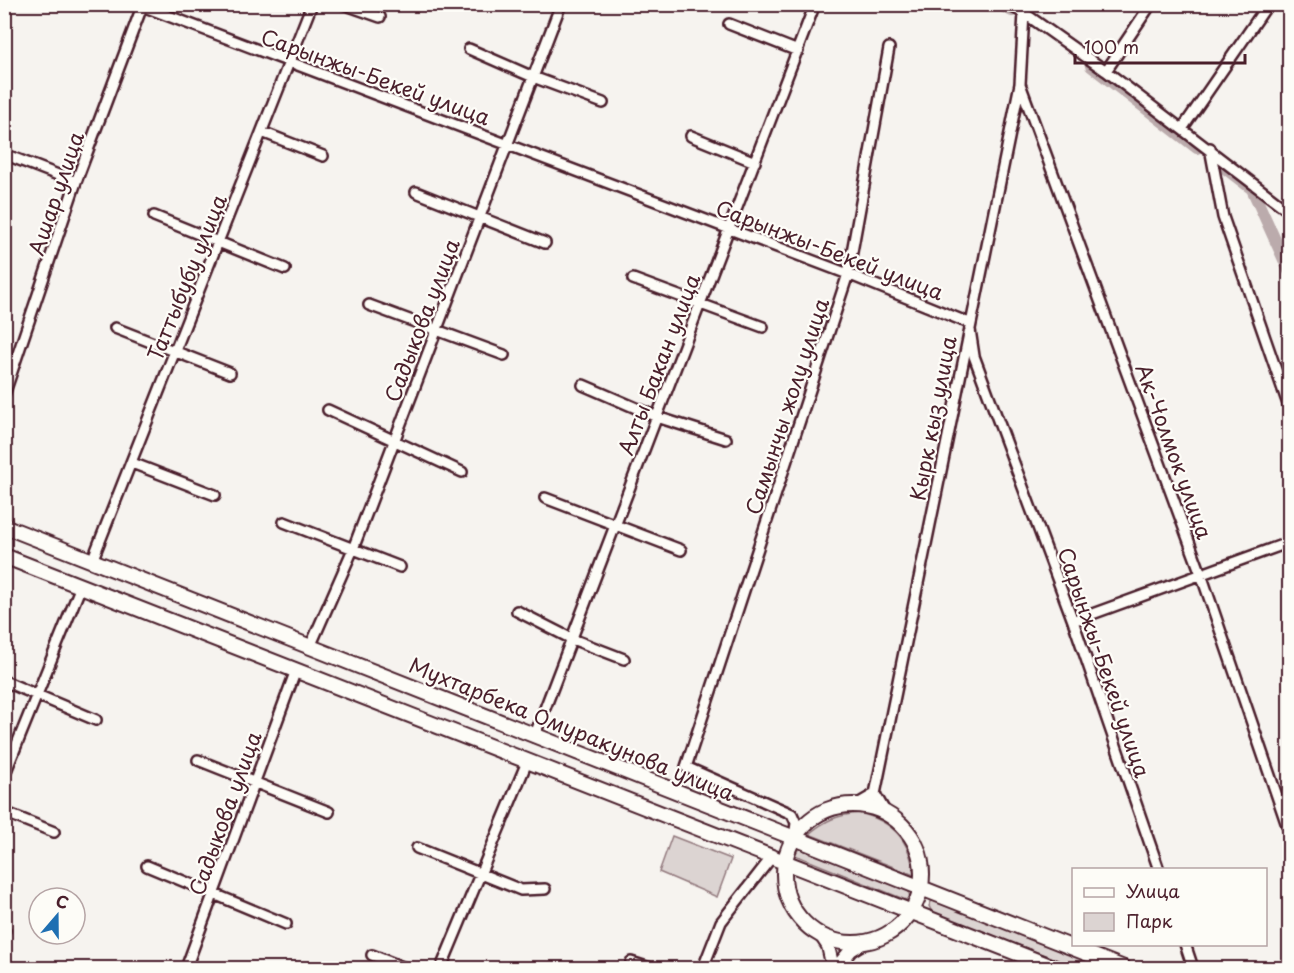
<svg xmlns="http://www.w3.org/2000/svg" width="1294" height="973" viewBox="0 0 1294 973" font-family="'Playpen Sans',sans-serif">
  <rect width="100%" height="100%" fill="#f6f3ef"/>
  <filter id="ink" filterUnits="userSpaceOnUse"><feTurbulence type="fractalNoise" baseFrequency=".0167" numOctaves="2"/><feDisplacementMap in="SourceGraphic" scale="12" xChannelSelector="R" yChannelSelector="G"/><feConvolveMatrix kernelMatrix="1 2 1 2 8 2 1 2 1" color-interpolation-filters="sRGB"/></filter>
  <g filter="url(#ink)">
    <path fill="#dcd4d2" stroke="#937a7e" stroke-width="1.5" d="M 859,813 C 893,821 910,840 914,875 L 809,834 C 825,820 838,815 859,813 Z
      M 672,836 L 731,859 L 717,897 L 659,872 Z
      M 800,846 L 908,889 L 910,898 L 906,900 L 795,855 Z
      M 932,900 L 935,900 L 1109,968 L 1078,968 L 932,912 L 929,906 Z"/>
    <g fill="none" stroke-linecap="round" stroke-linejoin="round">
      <path stroke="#bbabac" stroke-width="12" d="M 998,4 L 1012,11
        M 1091,66 L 1197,148
        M 1226,169 L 1252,189 L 1290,273"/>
      <g stroke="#4a1f2b" stroke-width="14">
        <path id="minor" d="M 137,4 L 848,274 L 969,323 L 974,356 L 1073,621 L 1159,870
          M 343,4 L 380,17
          M 1007,4 L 1024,13 L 1106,71 L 1290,212
          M 4,12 L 7,4
          M 729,24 L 798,51
          M 469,49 L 533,77 L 603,103
          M 1106,71 L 1151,4
          M 1020,84 L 1201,574 L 1290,834
          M 1182,129 L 1268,4
          M 262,132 L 323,156
          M 691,136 L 755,162
          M 1210,148 L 1223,217 L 1290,410
          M 4,154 L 76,182
          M 416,192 L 545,243
          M 154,216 L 285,269
          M 633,279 L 763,327
          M 369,305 L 504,355
          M 115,328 L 230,373
          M 583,385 L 657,417 L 726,439
          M 4,395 L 76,182 L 143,4
          M 328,410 L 462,472
          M 132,463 L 215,495
          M 545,498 L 681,550
          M 284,522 L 400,567
          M 92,561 L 312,4
          M 517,611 L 572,639 L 624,659
          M 1073,621 L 1290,542
          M 310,647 L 353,549 L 561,4
          M 4,681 L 96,720
          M 534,737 L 815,4
          M 198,760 L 329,812
          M 4,776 L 81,586
          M 856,805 L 875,794
          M 4,812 L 54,832
          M 886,813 L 875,794 L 1020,84 L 1024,13 L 1029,4
          M 794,838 L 796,823 L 792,814 L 686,767 L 848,274 L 889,48
          M 417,848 L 521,890 L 545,889
          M 147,866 L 286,924
          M 4,930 L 5,930
          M 1185,944 L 1193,968
          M 372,955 L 405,968
          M 631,962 L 650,968
          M 186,968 L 296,670
          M 441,968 L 527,762
          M 703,968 L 721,922 L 771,858"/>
      </g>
      <g stroke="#4a1f2b" stroke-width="16">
        <path id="tertiary" d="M 820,934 L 828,946 L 833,968
          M 836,968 L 851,950 L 864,942"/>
      </g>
      <g stroke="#4a1f2b" stroke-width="18">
        <path id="secondary" d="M 4,526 L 1124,968
          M 4,556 L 1055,968
          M784 874a69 69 0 1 1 138 0a69 69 0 1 1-138 0Z"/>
      </g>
      <use href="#minor" stroke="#fdfcf7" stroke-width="9"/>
      <use href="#tertiary" stroke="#fdfcf7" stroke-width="12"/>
      <use href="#secondary" stroke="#fdfcf7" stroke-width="14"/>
    </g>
  </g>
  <g text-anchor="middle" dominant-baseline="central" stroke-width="4.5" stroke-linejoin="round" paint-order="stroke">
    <g font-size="21" fill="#4a1f2b" stroke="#fdfcf7">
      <text transform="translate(376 76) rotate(20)">Сарынжы-Бекей улица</text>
      <text transform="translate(55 193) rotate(-71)">Ашар улица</text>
      <text transform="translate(830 249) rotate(21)">Сарынжы-Бекей улица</text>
      <text transform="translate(186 277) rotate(-68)">Таттыбубу улица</text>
      <text transform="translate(421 320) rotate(-69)">Садыкова улица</text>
      <text transform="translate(658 364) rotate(-69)">Алты Бакан улица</text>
      <text transform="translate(786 406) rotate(-72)">Самынчы жолу улица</text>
      <text transform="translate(932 418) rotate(-79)">Кырк кыз улица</text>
      <text transform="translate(1175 451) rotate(70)">Ак-Чолмок улица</text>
      <text transform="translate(1105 662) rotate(71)">Сарынжы-Бекей улица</text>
      <text transform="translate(572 728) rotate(22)">Мухтарбека Омуракунова улица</text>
      <text transform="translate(224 813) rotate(-70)">Садыкова улица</text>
    </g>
  </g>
  <rect width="1294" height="973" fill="none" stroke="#fdfcf7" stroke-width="24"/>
  <rect x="12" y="12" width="1270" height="949" fill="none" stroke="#4a1f2b" stroke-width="2" filter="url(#ink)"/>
  <rect x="1072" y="868" width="195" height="78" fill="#fdfcf7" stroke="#b5a4a5" stroke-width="1.5"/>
  <rect x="1084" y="888" width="30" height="9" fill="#fdfcf7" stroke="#b5a4a5" stroke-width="1.5"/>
  <text x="1126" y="898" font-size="18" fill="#4a1f2b">Улица</text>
  <rect x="1084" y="913" width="30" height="18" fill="#dcd4d2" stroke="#b5a4a5" stroke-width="1.5"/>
  <text x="1126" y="928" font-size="18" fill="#4a1f2b">Парк</text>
  <g transform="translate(57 916) rotate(20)"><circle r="28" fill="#fdfcf7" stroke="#b5a4a5" stroke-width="1.5"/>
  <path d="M0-4.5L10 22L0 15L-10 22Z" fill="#1f6fb2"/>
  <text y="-9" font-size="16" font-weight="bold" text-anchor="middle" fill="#4a1f2b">С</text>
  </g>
  <path d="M1075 54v9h170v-9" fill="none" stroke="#4a1f2b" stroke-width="3"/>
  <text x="1084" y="54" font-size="18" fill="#4a1f2b" stroke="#fdfcf7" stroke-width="4.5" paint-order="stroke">100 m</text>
</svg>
